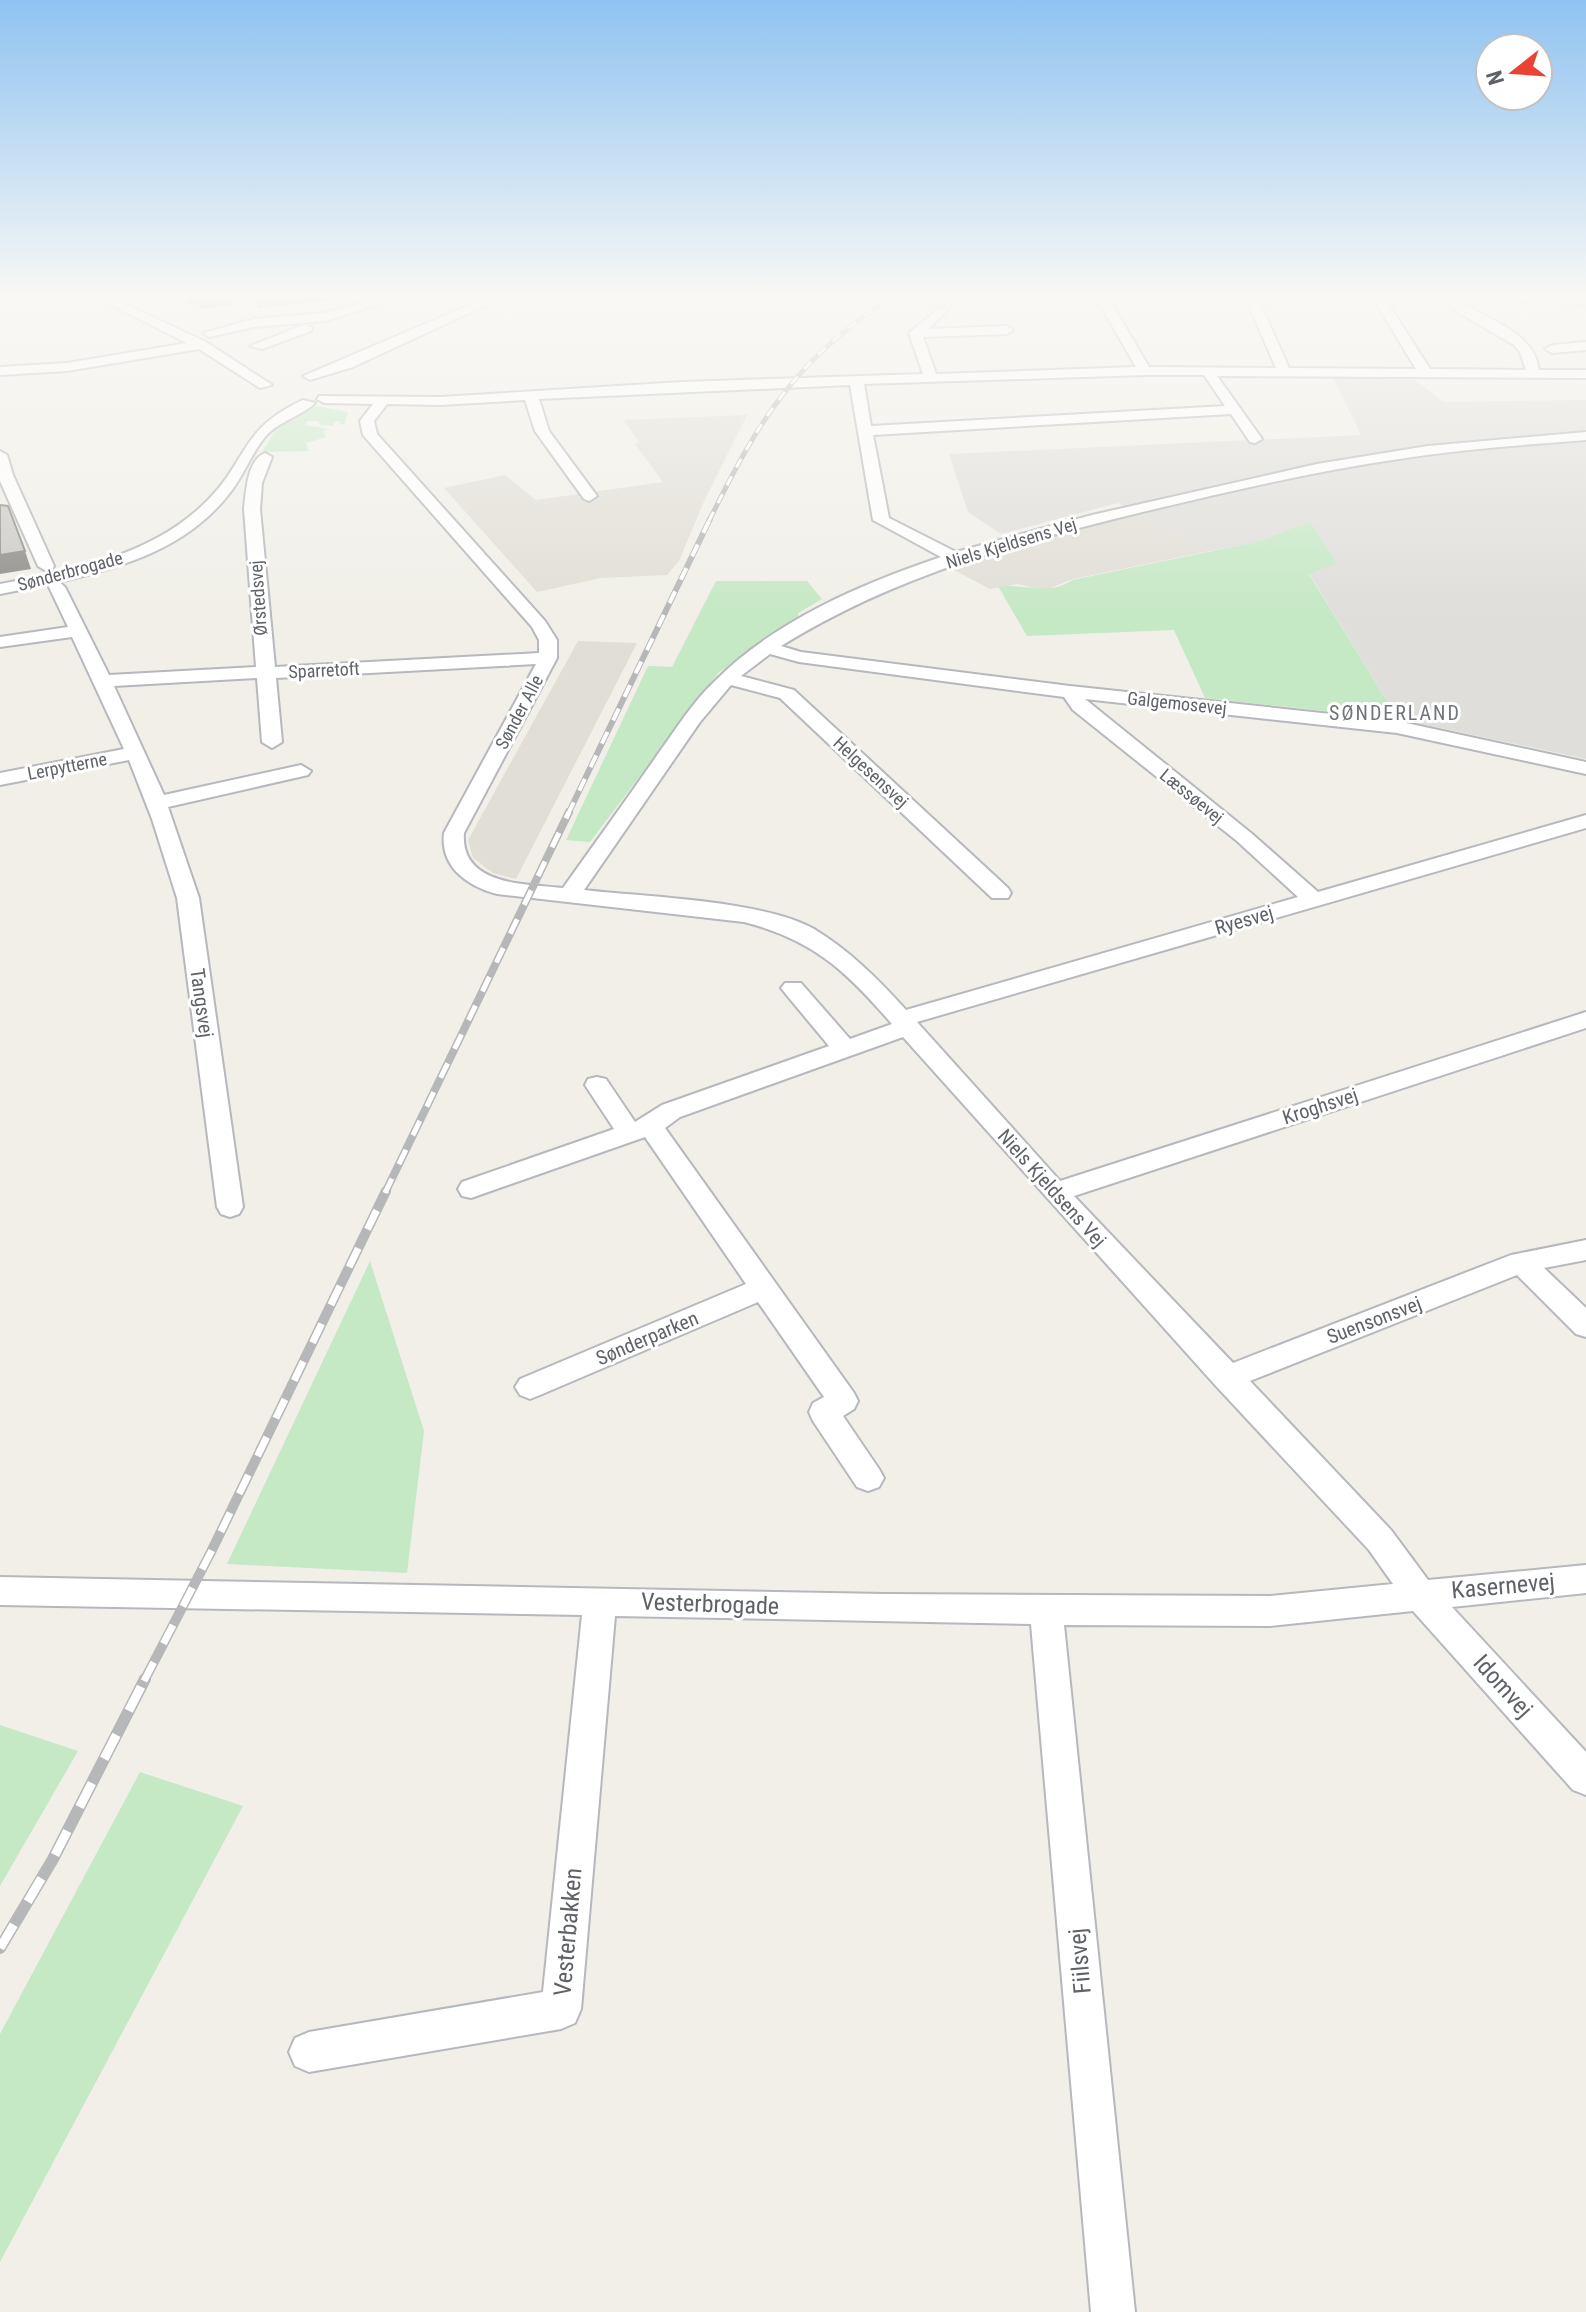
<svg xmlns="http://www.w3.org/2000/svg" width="1586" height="2312" viewBox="0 0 1586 2312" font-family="'Roboto Condensed',sans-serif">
  <rect width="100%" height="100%" fill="#f1efe8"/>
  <path fill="#e0deda" d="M 1333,378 L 1415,380 L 1443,402 L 1586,400 L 1586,759 L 1398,719 L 1309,573 L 1306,523 L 1256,542 L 1210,551 L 1118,503 L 1001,534 L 968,512 L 949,454 L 1361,435 Z"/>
  <path fill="#e1ded6" d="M 747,415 L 705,499 L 679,561 L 667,575 L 601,578 L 537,592 L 444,488 L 505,475 L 536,500 L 663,482 L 635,444 L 639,442 L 623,420 Z
    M 1139,514 L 1210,551 L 1073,579 L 1045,590 L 1018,584 L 990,589 L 952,569 L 1023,545 Z
    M 578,641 L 637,643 L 516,879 L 493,873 L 473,858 L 468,840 Z"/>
  <path fill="#c5e8c5" d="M 317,406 L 348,412 L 345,424 L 341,425 L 340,421 L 335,421 L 333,426 L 321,425 L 318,421 L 307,421 L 305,425 L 330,429 L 323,431 L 326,437 L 306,443 L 309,451 L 262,452 L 274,433 L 295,414 Z
    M 1306,523 L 1313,526 L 1336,563 L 1309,574 L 1398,719 L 1205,698 L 1174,630 L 1027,636 L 998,586 C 1023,584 1051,596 1072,580 L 1256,542 Z
    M 716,581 L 807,581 L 822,599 L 798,613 L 798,621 L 719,672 L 590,842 L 566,840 L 648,666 L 672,667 Z
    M 370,1261 L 424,1431 L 407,1573 L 227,1564 Z
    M 0,1725 L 78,1751 L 0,1886 Z
    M 140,1772 L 243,1806 L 0,2262 L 0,2034 Z"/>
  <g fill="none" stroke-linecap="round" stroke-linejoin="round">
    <g stroke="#b5b8bc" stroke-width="4">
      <path id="minor" d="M 89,294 L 104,294 L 206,342 L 272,385 L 260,388 L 199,349 L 67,371 L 0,375 L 0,367 L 67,363 L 187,343 Z
        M 393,294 L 411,294 L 325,321 L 254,327 L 209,337 L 203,333 L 254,319 L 324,313 Z
        M 495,294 L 510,294 L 353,367 L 310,380 L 303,376 Z
        M 1094,294 L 1106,294 L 1149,367 L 1276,368 L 1244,294 L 1256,294 L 1289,368 L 1416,369 L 1371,295 L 1382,294 L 1430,369 L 1526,370 L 1520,352 L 1514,345 L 1456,311 L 1437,294 L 1450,294 C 1478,318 1534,328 1539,370 L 1586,370 L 1586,378 L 1217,376 L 1262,439 L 1255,443 L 1250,442 L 1231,414 L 873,435 L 889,518 L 956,552 L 1092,515 L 1317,464 L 1428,446 L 1586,432 L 1586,440 C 1523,445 1461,449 1399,459 C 1316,471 1235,490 1155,509 C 1022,541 897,574 781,646 L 801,652 L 1070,686 L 1397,721 L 1586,762 L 1586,774 L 1397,733 L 1085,699 L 1251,833 L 1318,892 L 1586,815 L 1586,828 L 917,1022 L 1060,1181 L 1586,1012 L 1586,1028 L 1074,1196 L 1233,1363 L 1511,1255 L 1586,1240 L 1586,1260 L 1544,1268 L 1586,1308 L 1586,1337 L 1576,1334 L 1517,1275 L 1250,1381 L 1391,1530 L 1428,1580 L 1586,1565 L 1586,1593 L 1452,1607 L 1586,1752 L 1586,1795 L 1573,1790 L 1413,1611 L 1270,1626 L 1064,1625 L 1135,2312 L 1091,2312 L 1031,1624 L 615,1616 L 581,2009 L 575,2023 L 561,2029 L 309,2072 L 295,2066 L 289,2052 L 295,2038 L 309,2032 L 543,1992 L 582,1615 L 0,1605 L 0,1577 L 885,1594 L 1270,1596 L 1393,1584 L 1369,1550 L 1216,1386 L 903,1037 L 680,1117 L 665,1128 L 854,1393 L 858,1401 L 854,1409 L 843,1416 L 879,1469 L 884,1478 L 879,1487 L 868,1491 L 857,1487 L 813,1421 L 809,1412 L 813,1403 L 824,1397 L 758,1302 L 540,1395 L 530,1399 L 520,1395 L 515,1387 L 520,1379 L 746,1284 L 645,1137 L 471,1198 L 462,1196 L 458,1189 L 462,1182 L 614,1129 L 585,1085 L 588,1079 L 597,1077 L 606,1079 L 635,1122 L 662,1105 L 829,1046 L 785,993 L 781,988 L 785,983 L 801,983 L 850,1039 L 892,1024 C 846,971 814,940 744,922 L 497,894 C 467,886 440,867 444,833 L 536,664 L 276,678 L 282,742 L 272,748 L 262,742 L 257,678 L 114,686 L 164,795 L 301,765 L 311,771 L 308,775 L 168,807 L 199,898 L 243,1207 L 239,1214 L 230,1217 L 221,1214 L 217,1207 L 177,898 L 152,819 L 129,760 L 0,785 L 0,773 L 124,749 L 72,637 L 0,647 L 0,637 L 68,627 L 49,587 L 50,584 L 0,594 L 0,584 C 74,570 153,556 208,500 C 249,458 240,429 303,400 L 315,403 C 300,417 279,421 265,437 C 251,454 243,477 229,494 C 187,548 123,567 59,582 L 65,587 L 109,675 L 256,667 L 244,509 C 246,492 247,460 265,453 L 272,457 L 262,483 L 260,509 L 275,667 L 539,653 L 539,640 L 532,627 L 363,435 L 360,421 L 373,404 L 324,403 L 317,399 L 319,396 L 440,397 L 682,382 L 923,374 L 909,333 L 941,307 L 947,311 L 928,329 L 1007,326 L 1013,330 L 1007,334 L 923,337 L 936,374 L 1136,367 ZM 1145,375 L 1204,375 L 1225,406 L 871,426 L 864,384 ZM 850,385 L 873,520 L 941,557 C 861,584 774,621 714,682 C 692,703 676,729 658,754 C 627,799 595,843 563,888 C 526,884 460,886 464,833 L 557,658 L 557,640 L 545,621 L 377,434 L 374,421 L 387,404 L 440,405 L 525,400 L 535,431 L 584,499 L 589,501 L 597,496 L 549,431 L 539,399 ZM 770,654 L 799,662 L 1064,697 L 1073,710 L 1237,841 L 1298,897 L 906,1010 C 878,979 850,951 814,929 C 763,900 644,897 584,890 L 700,722 L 731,685 L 780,698 L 992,898 L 1008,898 L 1011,893 L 1008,888 L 794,690 L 741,676 Z
        M 1510,294 L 1586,296 L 1586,304 L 1519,302 Z
        M 306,324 L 312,328 L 311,331 L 262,349 L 250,346 Z
        M 1586,342 L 1586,350 L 1552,353 L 1545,349 L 1552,345 Z
        M 0,451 L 7,455 L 13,475 L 54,566 L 52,570 L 46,571 L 38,566 L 0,481 Z"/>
    </g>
    <use href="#minor" fill="#fff" fill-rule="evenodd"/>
    <g stroke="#b6b7b8" stroke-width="5">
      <path id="rail-far4" d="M 709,521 C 760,417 797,357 897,294"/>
    </g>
    <g stroke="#b6b7b8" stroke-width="6">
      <path id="rail-far3" d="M 568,814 L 710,519"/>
    </g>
    <g stroke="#b6b7b8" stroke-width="8">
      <path id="rail-far2" d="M 385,1193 L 569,812"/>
    </g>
    <g stroke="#b6b7b8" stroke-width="10">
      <path id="rail-far1" d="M 144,1681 L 211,1552 L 386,1191"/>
    </g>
    <g stroke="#b6b7b8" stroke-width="12">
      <path id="rail" d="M 0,1948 L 53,1859 L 145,1679"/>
    </g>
    <use href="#rail-far4" stroke="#fff" stroke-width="3" stroke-dasharray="10" stroke-linecap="butt"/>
    <use href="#rail-far3" stroke="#fff" stroke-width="4" stroke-dasharray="13" stroke-linecap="butt"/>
    <use href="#rail-far2" stroke="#fff" stroke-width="5" stroke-dasharray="16" stroke-linecap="butt"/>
    <use href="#rail-far1" stroke="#fff" stroke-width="7" stroke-dasharray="21" stroke-linecap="butt"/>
    <use href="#rail" stroke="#fff" stroke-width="9" stroke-dasharray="27" stroke-linecap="butt"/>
  </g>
  <path fill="#8f8d8a" d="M 168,294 L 184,294 L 185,296 L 169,298 Z
    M 184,294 L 196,294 L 199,304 L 187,305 Z
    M 196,294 L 229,294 L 232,305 L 200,309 Z
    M 255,294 L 342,294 L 343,299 L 258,308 Z
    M 25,551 L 31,569 L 0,574 L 0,555 Z"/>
  <path fill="#cccac5" stroke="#8f8d8a" stroke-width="2" d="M 0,505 L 8,506 L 25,551 L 0,555 Z"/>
  <linearGradient id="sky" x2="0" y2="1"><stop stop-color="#8fc3f1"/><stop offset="0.48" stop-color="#f9f8f5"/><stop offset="1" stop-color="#f9f8f5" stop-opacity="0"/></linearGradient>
  <rect width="1586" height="617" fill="url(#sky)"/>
  <g text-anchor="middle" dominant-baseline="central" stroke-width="6" stroke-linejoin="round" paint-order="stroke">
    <g font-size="18" fill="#5f6368" stroke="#fff">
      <text transform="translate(1011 543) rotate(-17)">Niels Kjeldsens Vej</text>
      <text transform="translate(70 571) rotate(-15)">Sønderbrogade</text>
      <text transform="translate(258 598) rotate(-94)">Ørstedsvej</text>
      <text transform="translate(324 670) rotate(-3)">Sparretoft</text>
      <text transform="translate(1177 703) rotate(6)">Galgemosevej</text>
      <text transform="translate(519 712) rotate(-62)">Sønder Alle</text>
      <text transform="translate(67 766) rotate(-11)">Lerpytterne</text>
      <text transform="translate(871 772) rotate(43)">Helgesensvej</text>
      <text transform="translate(1192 796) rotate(39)">Læssøevej</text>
    </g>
    <g font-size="20" letter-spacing="2" fill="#70757a" stroke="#fff">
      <text x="1395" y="713">SØNDERLAND</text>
    </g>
    <g font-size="20" fill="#5f6368" stroke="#fff">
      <text transform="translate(1244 920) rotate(-16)">Ryesvej</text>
      <text transform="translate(202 1003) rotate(82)">Tangsvej</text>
      <text transform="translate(1320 1106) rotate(-18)">Kroghsvej</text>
      <text transform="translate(1052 1188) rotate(48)">Niels Kjeldsens Vej</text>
      <text transform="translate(1374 1320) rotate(-21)">Suensonsvej</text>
      <text transform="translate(647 1338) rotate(-23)">Sønderparken</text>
    </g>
    <g font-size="24" fill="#5f6368" stroke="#fff">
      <text transform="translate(1503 1586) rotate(-5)">Kasernevej</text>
      <text transform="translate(710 1604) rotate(2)">Vesterbrogade</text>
      <text transform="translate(1503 1686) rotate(48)">Idomvej</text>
      <text transform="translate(568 1932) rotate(-85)">Vesterbakken</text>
      <text transform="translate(1080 1961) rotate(-95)">Fiilsvej</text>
    </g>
  </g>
  <g transform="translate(1514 72) rotate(253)"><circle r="38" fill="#ffffff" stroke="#bfc1c3" stroke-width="2"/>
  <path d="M0-6L14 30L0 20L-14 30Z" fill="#ea4335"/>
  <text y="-12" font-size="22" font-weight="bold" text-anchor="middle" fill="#5f6368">N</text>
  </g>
</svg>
